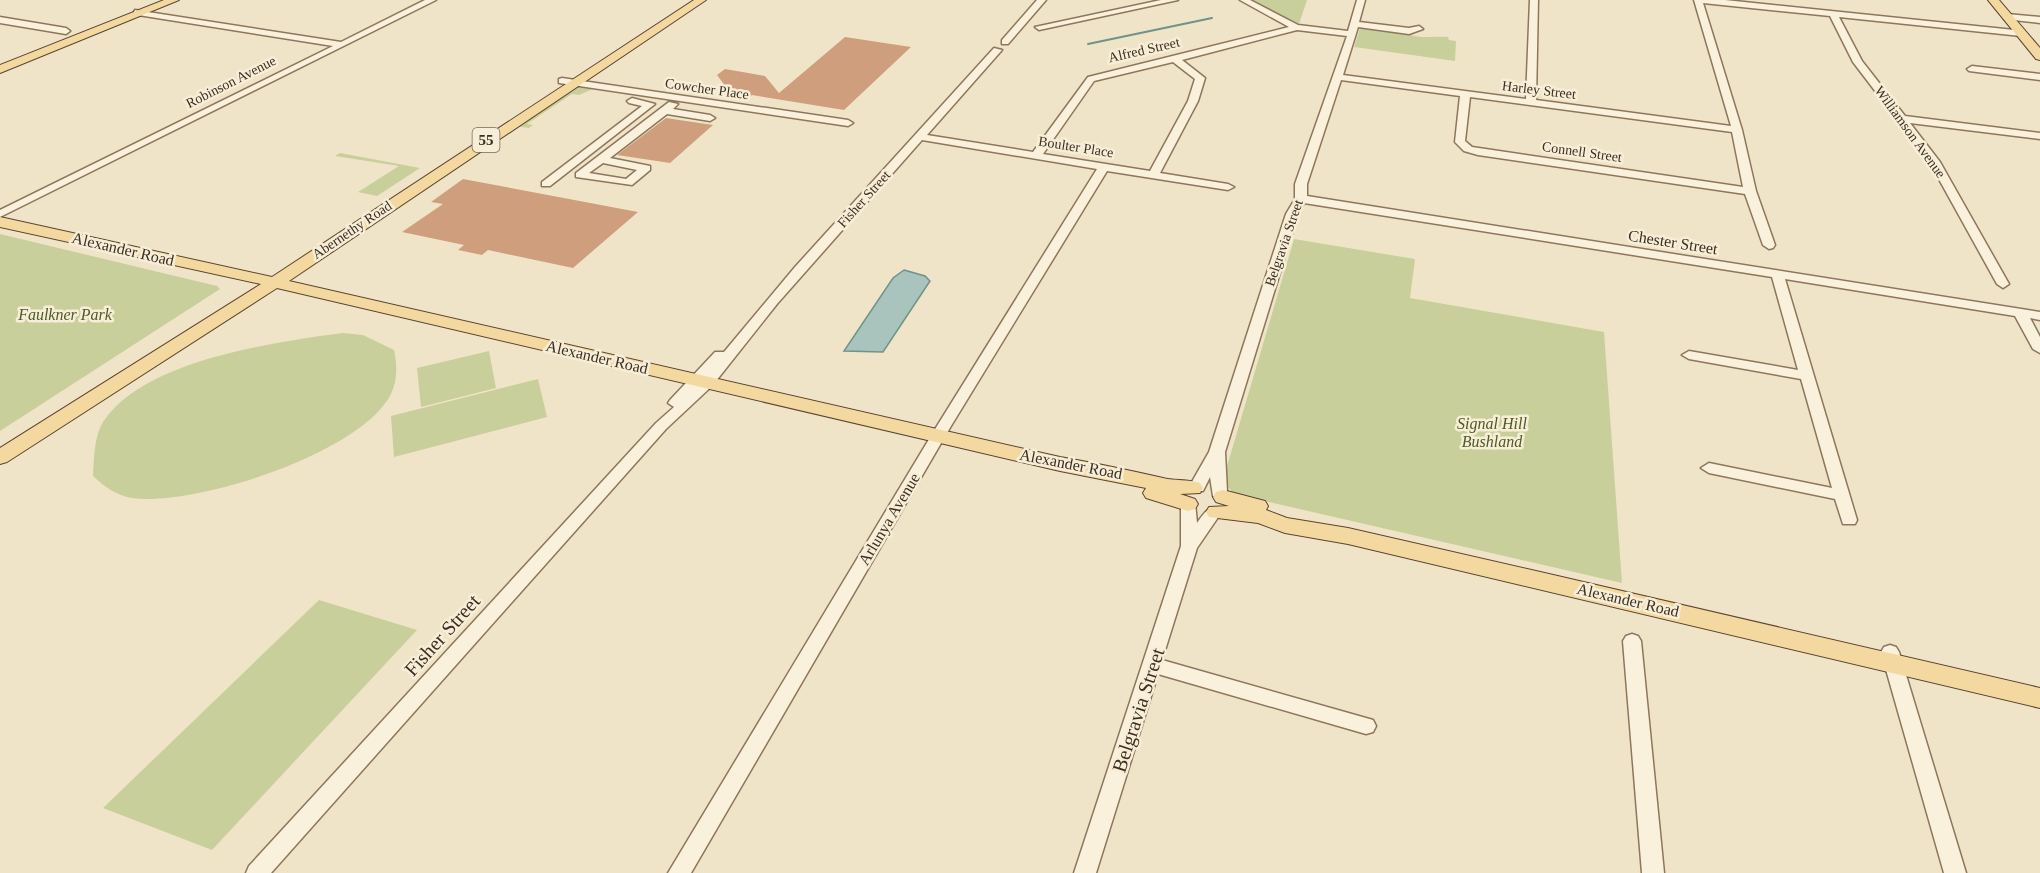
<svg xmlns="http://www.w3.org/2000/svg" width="2040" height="873" viewBox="0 0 2040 873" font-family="Georgia,serif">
  <rect width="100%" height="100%" fill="#f0e4c8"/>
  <path fill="#c9cf9b" d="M 1244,0 L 1307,0 L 1298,27 Z
    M 1367,27 C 1383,29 1399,32 1415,36 C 1423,38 1439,36 1448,37 L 1449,40 L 1456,41 L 1455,61 L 1354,47 L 1360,28 Z
    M 585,86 L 593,89 L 579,95 L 572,94 L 527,124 L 533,125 L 529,128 L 516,126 L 574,88 Z
    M 340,153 L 420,168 L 377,196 L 358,192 L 399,166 L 335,156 Z
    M 0,234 L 217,286 L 220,289 L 0,431 Z
    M 1294,239 L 1415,259 L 1410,298 L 1604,332 L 1622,583 L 1234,494 L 1224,482 L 1225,473 Z
    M 343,333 L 363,335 L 394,350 C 397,365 398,379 391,394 C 362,453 194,507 132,498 C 115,495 105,487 93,476 C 94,459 94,436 103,422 C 143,360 275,342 343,333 Z
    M 489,351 L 496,388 L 421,407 L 417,368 Z
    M 538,379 L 547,417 L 394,457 L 391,416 Z
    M 319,600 L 417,630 L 212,850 L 103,808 Z"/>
  <path fill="#a9c4bc" stroke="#6f938a" stroke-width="1.5" d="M 904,270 L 925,276 L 930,281 L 883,352 L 844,351 L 893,278 Z"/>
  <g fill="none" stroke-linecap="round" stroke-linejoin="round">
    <path stroke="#6f938a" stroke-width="2" d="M 1088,44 L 1212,18"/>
  </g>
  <path fill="#cf9f7d" d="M 845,37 L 911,47 L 844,110 L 752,95 L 747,99 L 724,96 L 729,91 L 717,75 L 725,69 L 765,76 L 779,93 Z
    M 666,118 L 713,125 L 670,163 L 617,155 Z
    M 463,179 L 638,212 L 573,268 L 488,250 L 482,255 L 458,250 L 464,245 L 402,232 L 443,204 L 431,202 Z"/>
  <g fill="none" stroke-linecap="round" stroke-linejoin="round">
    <g stroke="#8d765c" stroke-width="3">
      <path id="minor" d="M 425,0 L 436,0 L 0,217 L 0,210 L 333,46 L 138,15 L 134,12 L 135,10 L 341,42 Z
        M 1037,0 L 1046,0 L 1008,44 L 1002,44 L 1002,40 Z
        M 1161,0 L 1178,0 L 1039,30 L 1035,27 Z
        M 1240,0 L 1250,0 L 1298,25 L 1348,31 L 1357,0 L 1365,0 L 1359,22 L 1409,28 L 1419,26 L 1423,29 L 1409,34 L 1358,27 L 1343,75 L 1526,99 L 1530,0 L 1538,0 L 1536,100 L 1731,126 L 1694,0 L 1725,0 L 2024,31 L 2024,35 L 2021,36 L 1839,17 L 1862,61 L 1905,116 L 2040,133 L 2040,139 L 1910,123 L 1940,162 L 2009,284 L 2003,288 L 1997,284 L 1930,163 L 1853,62 L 1830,16 L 1703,3 L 1742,130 L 1756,191 L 1775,245 L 1773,248 L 1769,249 L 1763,245 L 1745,194 L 1478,155 L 1464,151 L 1455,142 L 1460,96 L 1341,80 L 1307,184 L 1307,196 L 2040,312 L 2040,320 L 2030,318 L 2040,337 L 2040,353 L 2033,349 L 2015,316 L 1785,279 L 1857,520 L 1855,524 L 1843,524 L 1835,499 L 1709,473 L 1701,468 L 1709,463 L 1832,488 L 1801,379 L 1689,359 L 1682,355 L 1689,351 L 1798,370 L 1772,277 L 1304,203 L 1298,214 L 1225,452 L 1227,492 L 1219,497 L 1213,496 L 1210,477 L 1203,491 L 1191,491 L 1189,487 L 1209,452 L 1286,214 L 1295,199 L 1295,184 L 1347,36 L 1297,30 L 1182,60 L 1205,78 L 1198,101 L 1160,173 L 1228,184 L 1234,187 L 1228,190 L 1107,171 L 951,426 L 691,873 L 668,873 L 937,426 L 1097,169 L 922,140 L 777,304 L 712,386 L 666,429 L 271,873 L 246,873 L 249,866 L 656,423 L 674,407 L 668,403 L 670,400 L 715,352 L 724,352 L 795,267 L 994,48 L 1002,50 L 927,135 L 1033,152 L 1088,77 L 1289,27 ZM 1173,62 L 1195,79 L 1188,101 L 1150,171 L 1043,154 L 1094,81 ZM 1470,97 L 1732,132 L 1743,187 L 1472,147 L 1465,141 Z
        M 2007,14 L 2040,17 L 2040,23 L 2004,19 L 2004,15 Z
        M 0,17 L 66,28 L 70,31 L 66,34 L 0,23 Z
        M 1972,66 L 2040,74 L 2040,80 L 1969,71 L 1967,69 Z
        M 562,78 L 848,120 L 853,123 L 848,126 L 559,83 L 559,79 Z
        M 632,98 L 655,104 L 550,186 L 542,186 L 542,182 L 642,106 L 629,103 L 627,101 Z
        M 669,102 L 678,104 L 673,109 L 710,115 L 715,118 L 710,121 L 667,114 L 610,158 L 650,166 L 650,170 L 632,185 L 576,177 L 576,173 ZM 603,163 L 637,170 L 626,179 L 589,173 Z
        M 1189,500 L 1195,502 L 1197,523 C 1204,514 1207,506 1219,509 L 1221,513 L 1197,548 L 1162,660 L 1366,718 L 1373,720 L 1376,726 L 1373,732 L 1366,734 L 1158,674 L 1096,873 L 1074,873 L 1181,546 L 1181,506 L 1183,502 Z
        M 1632,634 L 1638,636 L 1641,641 L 1664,873 L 1642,873 L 1623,641 L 1626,636 Z
        M 1890,645 L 1896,647 L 1899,652 L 1966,873 L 1944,873 L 1881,652 L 1884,647 Z"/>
    </g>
    <g stroke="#5b4430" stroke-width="2">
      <path id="major" d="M 164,0 L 179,0 L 0,73 L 0,65 Z
        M 694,0 L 706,0 L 289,281 L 1060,457 C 1095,463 1128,470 1163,478 C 1175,481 1188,479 1200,483 L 1203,488 L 1200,493 L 1180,494 L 1195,499 L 1198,504 L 1195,509 L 1188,511 L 1146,498 L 1143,493 L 1146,488 L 1060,471 L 277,288 L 7,462 L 0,464 L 0,448 L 261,284 L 0,227 L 0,217 L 272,277 Z
        M 1988,0 L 1999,0 L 2040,48 L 2040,60 L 2036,59 Z
        M 1223,490 L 1265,501 L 1268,506 L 1266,510 L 1287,518 L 1348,528 L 1549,574 L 2040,688 L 2040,708 L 1348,544 L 1285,533 L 1258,523 L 1209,517 L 1206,512 L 1209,507 L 1229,506 L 1216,502 L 1213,497 L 1216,492 Z"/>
    </g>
    <use href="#minor" fill="#faf1dc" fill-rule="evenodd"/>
    <use href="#major" fill="#f3d9a0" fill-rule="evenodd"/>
  </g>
  <g text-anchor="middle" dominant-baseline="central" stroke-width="5" stroke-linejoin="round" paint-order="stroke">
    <g font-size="14" fill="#3d2e20" stroke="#f7eed8">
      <text transform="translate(1144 50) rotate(-13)">Alfred Street</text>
      <text transform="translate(231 82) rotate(-27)">Robinson Avenue</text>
      <text transform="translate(707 89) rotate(8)">Cowcher Place</text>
      <text transform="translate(1539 90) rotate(7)">Harley Street</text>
      <text transform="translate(1910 132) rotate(54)">Williamson Avenue</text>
      <text transform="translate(1076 147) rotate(9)">Boulter Place</text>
      <text transform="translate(1582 152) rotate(8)">Connell Street</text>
      <text transform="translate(864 199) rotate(-48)">Fisher Street</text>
      <text transform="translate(352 230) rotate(-34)">Abernethy Road</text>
      <text transform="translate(1284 243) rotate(-71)">Belgravia Street</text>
    </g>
    <rect fill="#f7eed8" stroke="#756857" stroke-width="1.5" x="472.5" y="128" width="27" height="24" rx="4.5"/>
    <g font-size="15" font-weight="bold" fill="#3d2e20">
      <text x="486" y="140">55</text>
    </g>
    <g font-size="16" fill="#3d2e20" stroke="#f7eed8">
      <text transform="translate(1673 242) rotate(9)">Chester Street</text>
      <text transform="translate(123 249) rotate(13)">Alexander Road</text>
      <text transform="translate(597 357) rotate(13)">Alexander Road</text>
      <text transform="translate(1071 464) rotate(11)">Alexander Road</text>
      <text transform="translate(889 519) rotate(-59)">Arlunya Avenue</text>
      <text transform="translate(1628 600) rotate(13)">Alexander Road</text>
    </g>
    <g font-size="16" font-style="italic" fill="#4d5a26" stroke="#f7eed8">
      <text x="65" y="314">Faulkner Park</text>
      <text x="1492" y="423">Signal Hill<tspan x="1492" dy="18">Bushland</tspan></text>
    </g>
    <g font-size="20" fill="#3d2e20" stroke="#f7eed8">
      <text transform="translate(442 635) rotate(-48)">Fisher Street</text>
      <text transform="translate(1138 710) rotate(-72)">Belgravia Street</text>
    </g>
  </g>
</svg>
